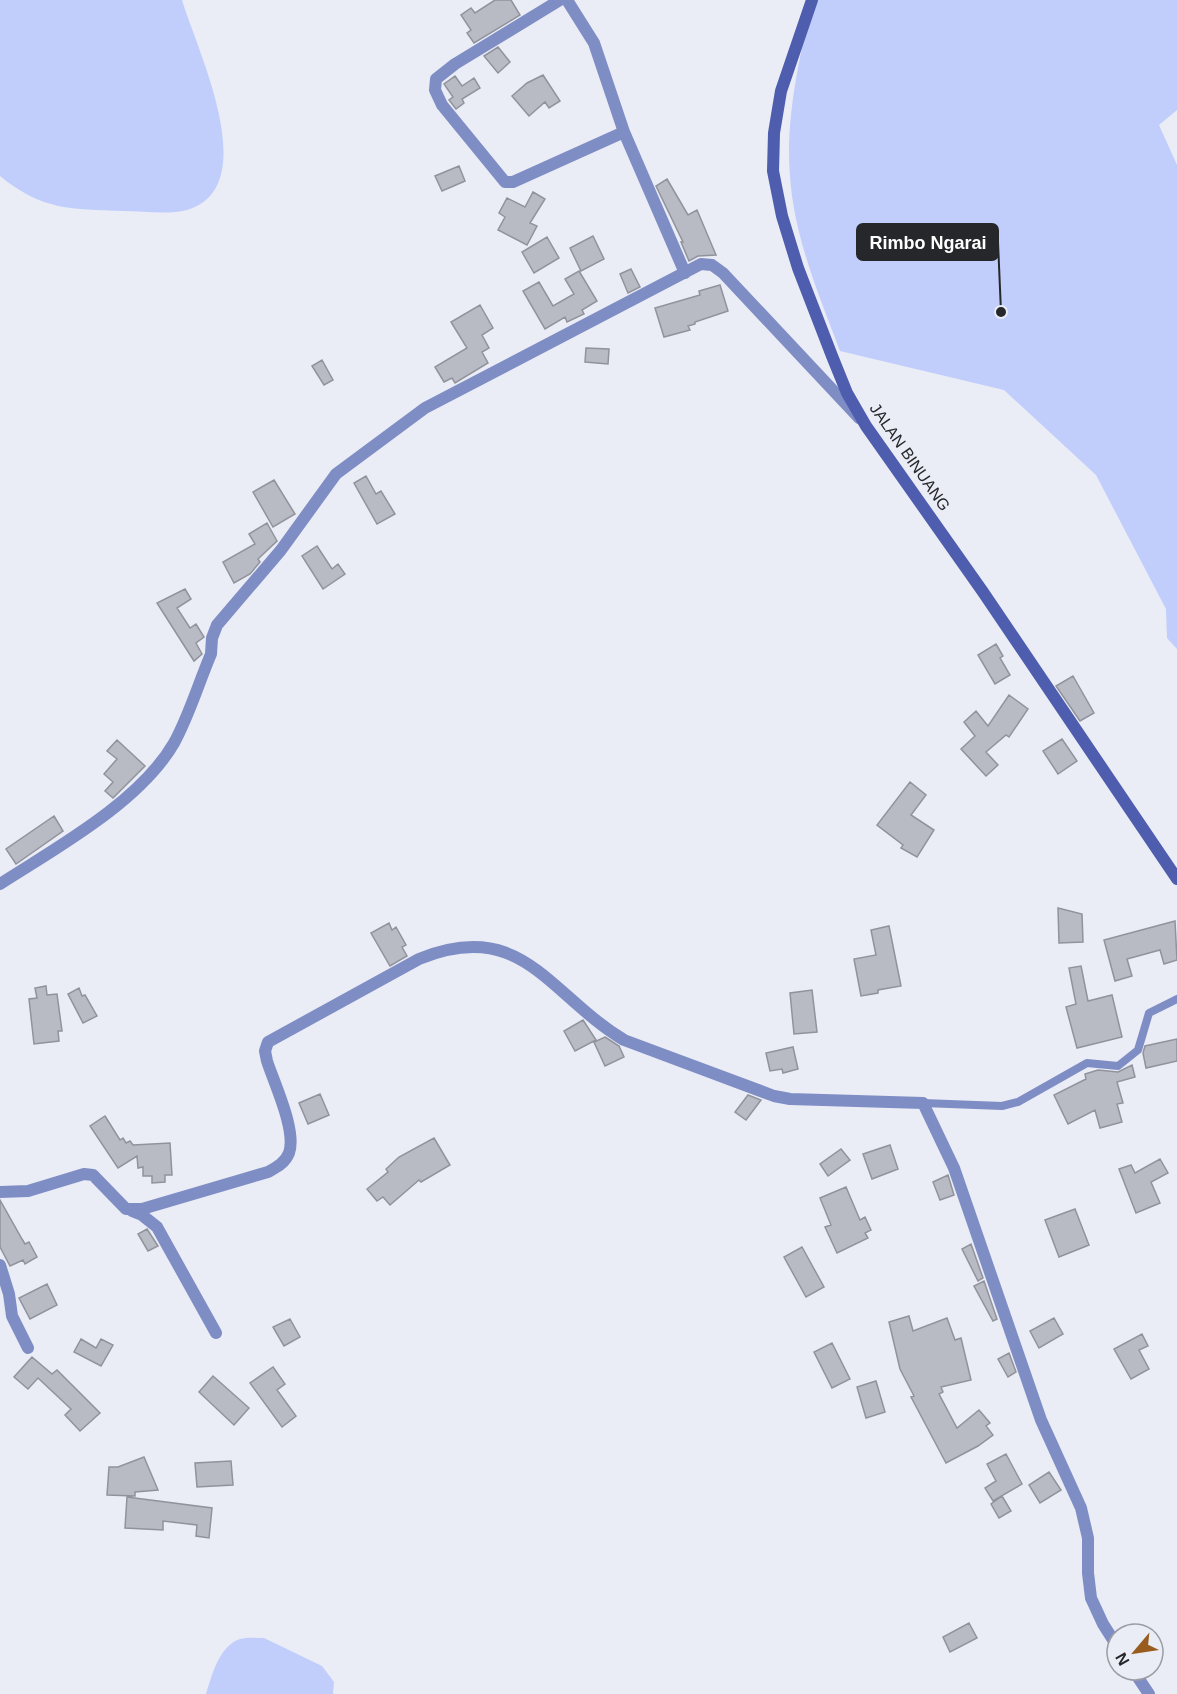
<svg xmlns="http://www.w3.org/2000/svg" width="1177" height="1694" viewBox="0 0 1177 1694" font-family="Arial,sans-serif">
  <rect width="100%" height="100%" fill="#eaecf6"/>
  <path fill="#c1cefb" d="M 0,0 L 182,0 C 196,48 265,187 187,210 C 168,215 143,211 124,211 C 71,209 43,211 0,176 Z
    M 812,0 L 1177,0 L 1177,110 L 1159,125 L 1177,165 L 1177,649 L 1167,638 L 1166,609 L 1096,475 L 1004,390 L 840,351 C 819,295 794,237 790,176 C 785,118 800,57 812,0 Z
    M 264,1638 L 322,1666 L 334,1682 L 333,1694 L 206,1694 C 212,1675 219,1646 240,1639 C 247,1637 257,1638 264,1638 Z"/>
  <path fill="#b8bbc4" stroke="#90939c" stroke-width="1.5" d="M 495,0 L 511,0 L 520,15 L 474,43 L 467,33 L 471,30 L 461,15 L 471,8 L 475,13 Z
    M 498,47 L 510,62 L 498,73 L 484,56 Z
    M 543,75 L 560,101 L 549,108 L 545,102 L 529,116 L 512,96 L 527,83 Z
    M 455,76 L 462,86 L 474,78 L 480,88 L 462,99 L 464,103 L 456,109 L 449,100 L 453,97 L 444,84 Z
    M 459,166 L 465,181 L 442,191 L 435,176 Z
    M 667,179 L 688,215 L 697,210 L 716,255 L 698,256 L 689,261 L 681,242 L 683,242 L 656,186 Z
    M 533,192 L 545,199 L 530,223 L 537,226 L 527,245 L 498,230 L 505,217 L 499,213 L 507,198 L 525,207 Z
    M 593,236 L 604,259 L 581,271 L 570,248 Z
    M 547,237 L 559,258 L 534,273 L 522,252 Z
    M 631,269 L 640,287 L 628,293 L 620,274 Z
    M 579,271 L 597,301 L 582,310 L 584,314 L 567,322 L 565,317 L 545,329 L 523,291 L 539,282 L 553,306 L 574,294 L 565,279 Z
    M 720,285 L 728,311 L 695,322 L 695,324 L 688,326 L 690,330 L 664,337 L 655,308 L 700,295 L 699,291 Z
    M 480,305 L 493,328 L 482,335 L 489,348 L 482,352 L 488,363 L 455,383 L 452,378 L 444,382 L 435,367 L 467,348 L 451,322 Z
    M 586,348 L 609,349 L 608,364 L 585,362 Z
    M 322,360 L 333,380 L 324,385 L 312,366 Z
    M 366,476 L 376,494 L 381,491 L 395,514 L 377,524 L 354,483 Z
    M 274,480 L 295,514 L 273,527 L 253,492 Z
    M 267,523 L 277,541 L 258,559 L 260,562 L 250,574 L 234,583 L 223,562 L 255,544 L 249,534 Z
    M 317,546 L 332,569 L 338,564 L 345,574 L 323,589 L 302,556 Z
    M 185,589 L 191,599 L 177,608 L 190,628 L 196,624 L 204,637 L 196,643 L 202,654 L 194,661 L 157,603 Z
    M 996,644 L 1003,656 L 1000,658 L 1010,675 L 995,684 L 978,655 Z
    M 1073,676 L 1094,713 L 1080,721 L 1056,686 Z
    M 1009,695 L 1028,709 L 1009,737 L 1006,735 L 986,752 L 998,765 L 986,776 L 961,749 L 975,736 L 964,722 L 976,711 L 988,726 Z
    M 1062,739 L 1077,761 L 1058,774 L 1043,751 Z
    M 117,740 L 145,766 L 113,798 L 105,791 L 113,782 L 104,774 L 117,759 L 107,751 Z
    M 910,782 L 926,795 L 911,815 L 934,830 L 917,857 L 901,848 L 903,845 L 877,825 Z
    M 54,816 L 63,831 L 16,864 L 6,849 Z
    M 1058,908 L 1082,914 L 1083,942 L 1059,943 Z
    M 1175,921 L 1177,960 L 1164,964 L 1160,950 L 1127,959 L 1132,976 L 1115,981 L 1104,940 Z
    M 389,923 L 392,930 L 396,927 L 406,945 L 402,947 L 407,956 L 390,966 L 371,933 Z
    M 889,926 L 901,986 L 878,990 L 878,993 L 861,996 L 854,959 L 876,955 L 871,930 Z
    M 1081,966 L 1088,1001 L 1112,995 L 1122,1037 L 1077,1048 L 1066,1007 L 1076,1004 L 1069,968 Z
    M 46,986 L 47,995 L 57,994 L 62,1031 L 58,1031 L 59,1041 L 34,1044 L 29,999 L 37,998 L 35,988 Z
    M 79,988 L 82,996 L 85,995 L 97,1016 L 83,1023 L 68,994 Z
    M 812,990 L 817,1032 L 794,1034 L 790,993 Z
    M 583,1020 L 596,1040 L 575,1051 L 564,1031 Z
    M 605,1037 L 619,1046 L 624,1057 L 605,1066 L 594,1042 Z
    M 1177,1039 L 1177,1061 L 1146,1068 L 1143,1053 L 1145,1046 Z
    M 793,1047 L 798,1069 L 783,1073 L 782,1069 L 770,1071 L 766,1053 Z
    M 1132,1065 L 1135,1077 L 1117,1082 L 1123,1103 L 1117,1104 L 1122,1122 L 1100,1128 L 1095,1110 L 1068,1124 L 1054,1095 L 1086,1079 L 1085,1074 L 1098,1070 L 1118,1072 Z
    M 320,1094 L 329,1115 L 308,1124 L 299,1103 Z
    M 748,1095 L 761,1100 L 746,1120 L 735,1112 Z
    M 105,1116 L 120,1140 L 123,1138 L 126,1143 L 130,1141 L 133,1145 L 170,1143 L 172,1175 L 165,1175 L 165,1182 L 152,1183 L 152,1176 L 143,1176 L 143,1167 L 138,1168 L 137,1156 L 118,1168 L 90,1126 Z
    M 434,1138 L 450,1165 L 421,1182 L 419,1180 L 390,1205 L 383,1197 L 377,1201 L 367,1189 L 388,1172 L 386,1169 L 399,1157 Z
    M 890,1145 L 898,1169 L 872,1179 L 863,1154 Z
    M 841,1149 L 850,1160 L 828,1176 L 820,1164 Z
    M 1160,1159 L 1168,1173 L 1151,1182 L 1160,1203 L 1136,1213 L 1119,1169 L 1131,1165 L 1135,1173 Z
    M 948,1175 L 954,1195 L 940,1200 L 933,1182 Z
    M 846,1187 L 860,1220 L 865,1217 L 871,1230 L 865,1233 L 868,1238 L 837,1253 L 825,1227 L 831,1225 L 820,1198 Z
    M 0,1200 L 22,1239 L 25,1244 L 29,1242 L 37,1257 L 25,1264 L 23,1260 L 10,1266 L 0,1247 Z
    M 1075,1209 L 1089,1245 L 1059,1257 L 1045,1220 Z
    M 147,1229 L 158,1246 L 148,1251 L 138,1234 Z
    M 971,1244 L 983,1278 L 978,1281 L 962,1249 Z
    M 802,1247 L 824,1287 L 806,1297 L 784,1257 Z
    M 984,1281 L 997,1319 L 993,1321 L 974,1286 Z
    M 47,1284 L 57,1305 L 30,1319 L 19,1298 Z
    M 909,1316 L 913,1331 L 947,1318 L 955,1340 L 961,1338 L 971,1380 L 941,1387 L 943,1392 L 939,1394 L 957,1428 L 979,1410 L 990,1423 L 986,1426 L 993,1435 L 978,1446 L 946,1463 L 911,1397 L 914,1396 L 900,1369 L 889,1322 Z
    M 1054,1318 L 1063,1334 L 1039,1348 L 1030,1331 Z
    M 290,1319 L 300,1337 L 284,1346 L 273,1327 Z
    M 1142,1334 L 1148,1346 L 1139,1350 L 1149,1369 L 1131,1379 L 1114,1349 Z
    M 81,1339 L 96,1348 L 101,1339 L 113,1345 L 101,1366 L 74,1352 Z
    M 832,1343 L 850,1379 L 832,1388 L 814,1352 Z
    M 1009,1353 L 1016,1372 L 1008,1377 L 998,1359 Z
    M 32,1357 L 52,1374 L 57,1370 L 100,1413 L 80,1431 L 65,1415 L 71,1409 L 38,1378 L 28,1389 L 14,1377 Z
    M 273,1367 L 285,1384 L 277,1390 L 296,1416 L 282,1427 L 250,1383 Z
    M 213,1376 L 249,1408 L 234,1425 L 199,1392 Z
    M 876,1381 L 885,1412 L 866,1418 L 857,1387 Z
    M 1006,1454 L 1022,1484 L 993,1501 L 985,1488 L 996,1481 L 987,1464 Z
    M 144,1457 L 158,1490 L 135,1492 L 135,1496 L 107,1495 L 109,1467 L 118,1467 Z
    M 231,1461 L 233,1485 L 197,1487 L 195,1463 Z
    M 1049,1472 L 1061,1490 L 1040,1503 L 1029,1485 Z
    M 1002,1496 L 1011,1511 L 999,1518 L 991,1504 Z
    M 127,1497 L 212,1508 L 209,1538 L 196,1536 L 197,1525 L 163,1521 L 163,1530 L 125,1528 Z
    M 969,1623 L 977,1638 L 950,1652 L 943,1637 Z"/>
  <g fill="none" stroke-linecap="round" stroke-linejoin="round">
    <path stroke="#7f8dc5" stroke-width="8" d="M 923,1103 L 1002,1106 L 1018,1102 L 1087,1063 L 1118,1066 L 1138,1050 L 1149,1013 L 1177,999"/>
    <path stroke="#7f8dc5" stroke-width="12" d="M 560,0 L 455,64 L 436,79 L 435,90 L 442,105 L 505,182 L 513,182 L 624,132
      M 567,0 L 594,43 L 624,132 L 685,273
      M 0,884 C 56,848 140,802 174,743 C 189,716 199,682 211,654 L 212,638 L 217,625 L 281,550 L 336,474 L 425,408 L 701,264 L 712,265 L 723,273 L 859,418
      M 0,1192 L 28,1191 L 84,1174 L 93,1175 L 126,1209 L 142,1209 L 268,1172 C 277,1167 285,1163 289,1153 C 297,1131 274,1083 267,1061 L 265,1051 L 268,1042 L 419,959 C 522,917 548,994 624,1040 L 774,1096 L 790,1099 L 923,1103 L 954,1168 L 1041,1420 L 1081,1508 L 1088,1538 L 1088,1573 L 1091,1598 L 1103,1624 L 1117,1646
      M 132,1211 L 142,1215 L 157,1227 L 216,1333
      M 0,1265 L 9,1294 L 12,1316 L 28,1348
      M 1133,1670 L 1149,1694"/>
    <path stroke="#4e5dad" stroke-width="12" d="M 812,0 L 781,91 L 774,133 L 773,171 L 782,216 L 798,268 L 832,356 L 847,393 L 866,426 L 983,592 L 1177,879"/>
  </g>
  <g text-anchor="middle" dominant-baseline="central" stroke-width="4.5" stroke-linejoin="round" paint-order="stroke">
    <g font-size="16" fill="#26272a" stroke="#eaecf6">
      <text transform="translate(910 457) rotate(55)">JALAN BINUANG</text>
    </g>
  </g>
  <path fill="none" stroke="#26272a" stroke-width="2" d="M1001 312L998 242"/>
  <circle fill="#26272a" stroke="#eaecf6" stroke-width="2" cx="1001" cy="312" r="6"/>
  <rect fill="#26272a" stroke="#26272a" stroke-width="2" x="857" y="224" width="141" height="36" rx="6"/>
  <g font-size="18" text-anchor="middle" font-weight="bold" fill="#fff">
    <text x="928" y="249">Rimbo Ngarai</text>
  </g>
  <g transform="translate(1135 1652) rotate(241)"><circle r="28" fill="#eaecf6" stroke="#9c9da4" stroke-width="1.5"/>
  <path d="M0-4.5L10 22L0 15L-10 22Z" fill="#985d1e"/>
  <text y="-9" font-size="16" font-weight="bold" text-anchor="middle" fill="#26272a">N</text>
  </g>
</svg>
